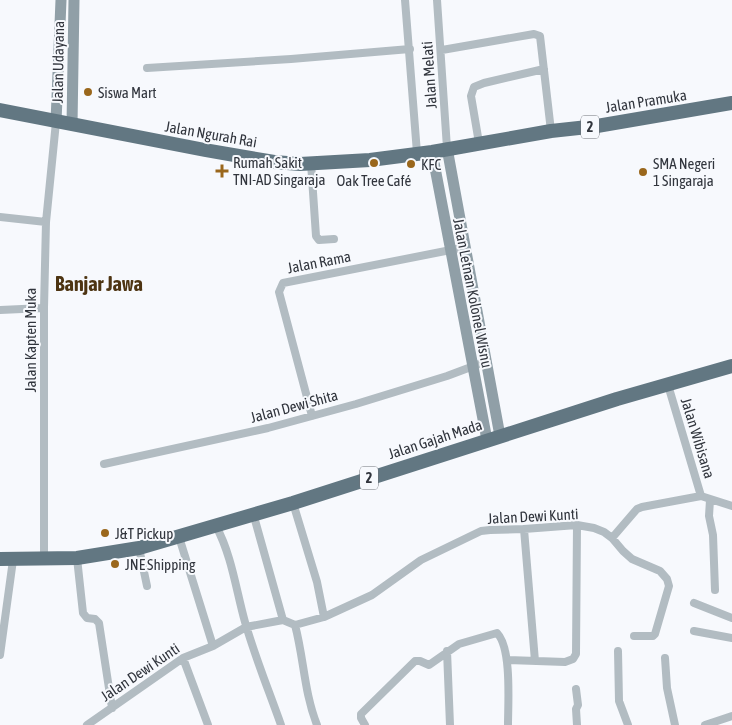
<svg xmlns="http://www.w3.org/2000/svg" width="732" height="725" viewBox="0 0 732 725" font-family="'Asap Condensed',sans-serif">
  <rect width="100%" height="100%" fill="#f7f9fd"/>
  <g fill="none" stroke-linecap="round" stroke-linejoin="round">
    <path stroke="#b2bcc2" stroke-width="8" d="M 405,0 L 417,153
      M 437,0 L 447,148
      M 442,50 L 534,34 L 540,36 L 551,131
      M 147,68 L 291,59 L 410,49
      M 479,143 L 471,96 L 474,87 L 484,83 L 544,69
      M 311,163 L 316,236 L 319,240 L 334,239
      M 0,217 L 46,222
      M 0,310 L 44,308
      M 668,385 L 701,496 L 732,506
      M 312,416 L 279,292 L 283,283 L 466,247
      M 104,464 L 268,428 L 356,404 L 447,376 L 487,361
      M 710,500 L 709,516 L 713,535 L 715,590
      M 293,503 L 317,582 L 324,617
      M 253,513 L 283,620
      M 216,526 C 232,556 236,590 245,622 C 255,657 269,691 281,725
      M 524,529 L 535,661
      M 179,537 L 213,646
      M 612,538 L 637,509 L 642,507 L 701,496
      M 139,548 L 147,586
      M 44,558 L 44,308 L 46,222 L 56,122
      M 77,558 L 83,613 L 87,618 L 95,619 L 99,623 L 112,708
      M 694,603 L 732,618
      M 295,625 C 304,659 304,692 317,725
      M 694,631 L 732,638
      M 447,651 L 450,725
      M 618,651 L 619,701 L 628,725
      M 0,655 L 13,560
      M 183,658 L 208,725
      M 665,658 L 667,688 L 675,725
      M 507,660 L 565,662 L 573,659 L 576,654 L 577,525
      M 576,689 L 578,705 L 576,709 L 577,725
      M 87,725 L 183,658 L 213,646 L 246,627 L 283,620 L 295,625 L 324,617 L 372,595 L 421,560 L 481,531 L 490,530 L 524,529 L 577,525 L 594,528 L 604,532 L 612,538 L 623,551 L 632,559 L 660,571 L 667,579 L 669,586 L 655,634 L 653,636 L 634,636
      M 365,725 L 361,718 L 361,714 L 415,661 L 420,661 L 429,665 L 459,644 L 497,633 C 512,648 508,704 508,725
      M 705,725 L 732,716"/>
    <path stroke="#909fa7" stroke-width="11" d="M 56,122 L 61,0
      M 72,125 L 74,0
      M 447,148 L 500,436
      M 432,152 L 487,440"/>
    <path stroke="#627782" stroke-width="14" d="M 0,110 L 205,150 L 274,162 L 300,164 L 370,160 L 432,152 L 551,131 L 597,126 L 732,103
      M 0,559 L 77,558 L 139,548 L 293,503 L 617,399 L 732,366"/>
  </g>
  <g fill="#9a671c" stroke="#f7f9fd" stroke-width="2">
    <circle cx="88" cy="92" r="5"/>
    <circle cx="374" cy="163" r="5"/>
    <circle cx="411" cy="164" r="5"/>
    <path d="M219.5 163.5h5v5h5v5h-5v5h-5v-5h-5v-5h5z"/>
    <circle cx="643" cy="172" r="5"/>
    <circle cx="105" cy="533" r="5"/>
    <circle cx="115" cy="564" r="5"/>
  </g>
  <g text-anchor="middle" dominant-baseline="central" stroke-width="4" stroke-linejoin="round" paint-order="stroke">
    <g fill="#f7f9fd" stroke="#6c7077" stroke-width="1">
      <rect x="581" y="115.5" width="18" height="23" rx="4"/>
      <rect x="360" y="466.5" width="18" height="23" rx="4"/>
    </g>
    <g font-size="14" font-weight="bold" fill="#31353d">
      <text x="590" y="127">2</text>
      <text x="369" y="478">2</text>
    </g>
    <g font-size="15" fill="#31353d" stroke="#f7f9fd">
      <text transform="translate(58 62) rotate(-89)">Jalan Udayana</text>
      <text transform="translate(429 75) rotate(-94)">Jalan Melati</text>
      <text transform="translate(646 101) rotate(-9)">Jalan Pramuka</text>
      <text transform="translate(211 134) rotate(10)">Jalan Ngurah Rai</text>
      <text transform="translate(319 262) rotate(-11)">Jalan Rama</text>
      <text transform="translate(473 293) rotate(79)">Jalan Letnan Kolonel Wisnu</text>
      <text transform="translate(30 340) rotate(-90)">Jalan Kapten Muka</text>
      <text transform="translate(294 406) rotate(-15)">Jalan Dewi Shita</text>
      <text transform="translate(698 438) rotate(73)">Jalan Wibisana</text>
      <text transform="translate(435 439) rotate(-18)">Jalan Gajah Mada</text>
      <text transform="translate(533 516) rotate(-3)">Jalan Dewi Kunti</text>
      <text transform="translate(140 672) rotate(-34)">Jalan Dewi Kunti</text>
    </g>
    <g font-size="15" fill="#31353d" stroke="#f7f9fd" text-anchor="start">
      <text x="98" y="92">Siswa Mart</text>
      <text x="233" y="162">Rumah Sakit<tspan x="233" dy="17">TNI-AD Singaraja</tspan></text>
      <text x="653" y="163">SMA Negeri<tspan x="653" dy="17">1 Singaraja</tspan></text>
      <text x="421" y="164">KFC</text>
      <text x="374" y="180" text-anchor="middle">Oak Tree Café</text>
      <text x="115" y="533">J&amp;T Pickup</text>
      <text x="125" y="564">JNE Shipping</text>
    </g>
    <g font-size="20" font-weight="bold" fill="#4d3412" stroke="#f7f9fd">
      <text x="99" y="283">Banjar Jawa</text>
    </g>
  </g>
</svg>
